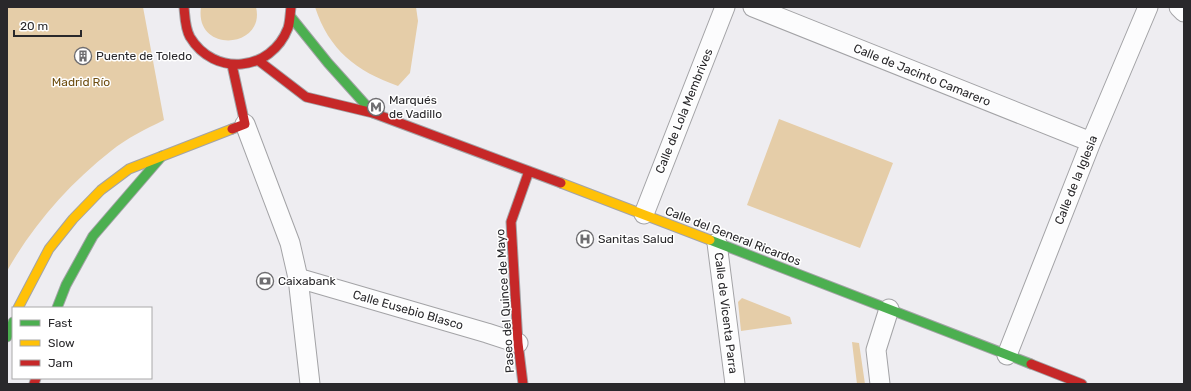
<svg xmlns="http://www.w3.org/2000/svg" width="1191" height="391" viewBox="0 0 1191 391" font-family="Rubik,sans-serif">
  <rect width="100%" height="100%" fill="#eeedf1"/>
  <path fill="#e5cda8" d="M 7,7 L 143,7 L 164,120 C 146,129 127,138 111,151 C 69,184 33,225 7,271 Z
    M 201,7 L 256,7 C 266,49 194,54 201,7 Z
    M 315,7 L 416,7 L 418,21 L 410,73 L 398,86 C 356,71 329,50 315,7 Z
    M 779,119 L 893,163 L 860,248 L 747,205 Z
    M 742,298 L 790,317 L 792,324 L 741,331 L 738,302 Z
    M 852,342 L 859,343 L 865,384 L 857,384 Z"/>
  <g fill="none" stroke-linecap="round" stroke-linejoin="round">
    <g stroke="#a3a3a6" stroke-width="21">
      <path id="street" d="M 753,7 L 1091,142
        M 1179,7 L 1184,12
        M 245,124 L 290,243 L 298,278 L 310,384
        M 644,214 L 725,7
        M 717,243 L 735,384
        M 298,278 L 487,333 L 518,343
        M 1007,355 L 1091,142 L 1148,7
        M 880,384 L 876,350 L 889,309"/>
    </g>
    <g stroke="#a3a3a6" stroke-width="11">
      <path id="fast" d="M 291,17 L 328,63 L 373,113
        M 710,240 L 1031,364
        M 57,308 L 66,285 L 93,236 L 162,156
        M 7,337 L 13,322"/>
    </g>
    <g stroke="#a3a3a6" stroke-width="11">
      <path id="slow" d="M 561,183 L 710,240
        M 18,308 L 49,249 L 73,219 L 101,190 L 129,169 L 232,129"/>
    </g>
    <g stroke="#a3a3a6" stroke-width="11">
      <path id="jam" d="M 184,7 C 185,17 185,28 190,37 C 214,77 271,72 288,28 C 290,22 290,14 291,7
        M 259,61 L 306,97 L 373,113 L 561,183
        M 232,65 L 245,124 L 232,129
        M 1031,364 L 1082,384
        M 34,384 L 36,378
        M 523,384 L 518,343 L 511,222 L 529,171"/>
    </g>
    <use href="#street" stroke="#fcfcfd" stroke-width="19"/>
    <use href="#fast" stroke="#4caf50" stroke-width="9"/>
    <use href="#slow" stroke="#ffc107" stroke-width="9"/>
    <use href="#jam" stroke="#c62828" stroke-width="9"/>
  </g>
  <defs>
    <g id="building-ring" transform="scale(0.9)"><circle r="9.5" fill="#fff" stroke="#6e6d70" stroke-width="1.5"/><path d="M-4-6H4V6H1V3H-1V6H-4ZM-2.5-4.3h1.7v1.8h-1.7ZM.8-4.3h1.7v1.8H.8ZM-2.5-1h1.7V.8h-1.7ZM.8-1h1.7V.8H.8Z" fill="#6e6d70"/></g>
    <g id="metro-ring" transform="scale(0.9)"><circle r="9.5" fill="#fff" stroke="#6e6d70" stroke-width="1.5"/><path d="M-5.5 5V-5H-3L0 0L3-5H5.5V5H3V-.5L0 4L-3-.5V5Z" fill="#6e6d70"/></g>
    <g id="hospital-ring" transform="scale(0.9)"><circle r="9.5" fill="#fff" stroke="#6e6d70" stroke-width="1.5"/><path d="M-5-5h3v3.5h4V-5h3V5h-3V1.5h-4V5h-3Z" fill="#6e6d70"/></g>
    <g id="bank-ring" transform="scale(0.9)"><circle r="9.5" fill="#fff" stroke="#6e6d70" stroke-width="1.5"/><path d="M-6-4H6V4H-6ZM0-2.3a2.3 2.3 0 1 0 0 4.6a2.3 2.3 0 1 0 0-4.6Z" fill="#6e6d70"/></g>
  </defs>
  <g fill-rule="evenodd">
    <use href="#building-ring" x="83" y="56"/>
    <use href="#metro-ring" x="376" y="107"/>
    <use href="#hospital-ring" x="585" y="239"/>
    <use href="#bank-ring" x="265" y="281"/>
  </g>
  <g text-anchor="middle" dominant-baseline="central" stroke-width="3" stroke-linejoin="round" paint-order="stroke">
    <g font-size="12" fill="#29282b" stroke="#fff" text-anchor="start">
      <text x="96" y="56">Puente de Toledo</text>
      <text x="389" y="100">Marqués<tspan x="389" dy="14">de Vadillo</tspan></text>
      <text x="598" y="239">Sanitas Salud</text>
      <text x="278" y="281">Caixabank</text>
    </g>
    <g font-size="12" fill="#29282b" stroke="#fff">
      <text transform="translate(922 75) rotate(22)">Calle de Jacinto Camarero</text>
      <text transform="translate(684 111) rotate(-68)">Calle de Lola Membrives</text>
      <text transform="translate(1076 180) rotate(-68)">Calle de la Iglesia</text>
      <text transform="translate(733 236) rotate(21)">Calle del General Ricardos</text>
      <text transform="translate(505 301) rotate(-94)">Paseo del Quince de Mayo</text>
      <text transform="translate(408 310) rotate(16)">Calle Eusebio Blasco</text>
      <text transform="translate(726 313) rotate(83)">Calle de Vicenta Parra</text>
    </g>
    <g font-size="12" fill="#6e4e11" stroke="#fff">
      <text x="81" y="82">Madrid Río</text>
    </g>
  </g>
  <rect width="1191" height="391" fill="none" stroke="#29282b" stroke-width="16"/>
  <rect x="12" y="307" width="140" height="72" fill="#ffffff" stroke="#a9a9aa"/>
  <rect x="20" y="320" width="20" height="6" fill="#4caf50" stroke="#a9a9aa"/>
  <text x="48" y="327" font-size="12" fill="#29282b">Fast</text>
  <rect x="20" y="340" width="20" height="6" fill="#ffc107" stroke="#a9a9aa"/>
  <text x="48" y="347" font-size="12" fill="#29282b">Slow</text>
  <rect x="20" y="360" width="20" height="6" fill="#c62828" stroke="#a9a9aa"/>
  <text x="48" y="367" font-size="12" fill="#29282b">Jam</text>
  <path d="M14 30v6h67v-6" fill="none" stroke="#29282b" stroke-width="2"/>
  <text x="20" y="30" font-size="12" fill="#29282b" stroke="#ffffff" stroke-width="3" paint-order="stroke">20 m</text>
</svg>
